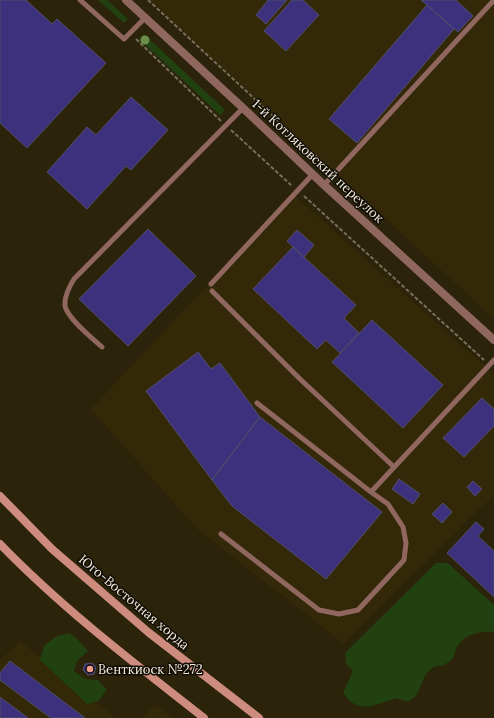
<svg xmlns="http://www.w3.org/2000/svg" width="494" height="718" viewBox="0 0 494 718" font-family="Lora,serif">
  <rect width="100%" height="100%" fill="#2c230b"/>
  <path fill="#332807" d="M 149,0 L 494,0 L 494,319 Z
    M 293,194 L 494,374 L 494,495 L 344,644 L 197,529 L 91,409 Z
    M 20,641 L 116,718 L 0,718 L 0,660 Z
    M 155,705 L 173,718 L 142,718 Z"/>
  <path fill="#224110" d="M 98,0 L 107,0 L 128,19 L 124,23 Z
    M 144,34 L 225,110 L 220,115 L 139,39 Z
    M 436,563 L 448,563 L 494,605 L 494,632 C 481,631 464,634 457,647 C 455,651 454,656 453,659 L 444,665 L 433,667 L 426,674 L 416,696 L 408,702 L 397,698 C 375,704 359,716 343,693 L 353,671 L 346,664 L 345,653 Z
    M 70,633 L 79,641 L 88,651 L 77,661 L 74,671 L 85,679 L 98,680 L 107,690 L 98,701 L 87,704 L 40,660 L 44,646 L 57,636 Z"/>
  <path fill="#3d307c" stroke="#515069" d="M 0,0 L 26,0 L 52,24 L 57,19 L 106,63 L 27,148 L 0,123 Z
    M 268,0 L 287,0 L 266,24 L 256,15 Z
    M 292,0 L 303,0 L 319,15 L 286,51 L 264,31 Z
    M 421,0 L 456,0 L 473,16 L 458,32 Z
    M 427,5 L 454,29 L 357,143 L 329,119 Z
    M 131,97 L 168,130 L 131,170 L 126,166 L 87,209 L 47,172 L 87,127 L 96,135 Z
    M 148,229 L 196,276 L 128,346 L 79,299 Z
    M 297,230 L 314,245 L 304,257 L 287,241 Z
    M 293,247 L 356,305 L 344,318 L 359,333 L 340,353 L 326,340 L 317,349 L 253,289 Z
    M 372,320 L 443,385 L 403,428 L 332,362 Z
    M 198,352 L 211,369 L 220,363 L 260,417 L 212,480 L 146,391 Z
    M 482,398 L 494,409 L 494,426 L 464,457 L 443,438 Z
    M 260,417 L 382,512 L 326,579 L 232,506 L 212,480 Z
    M 399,479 L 420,494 L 413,504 L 392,489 Z
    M 473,481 L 482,489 L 475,496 L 467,487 Z
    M 443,503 L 452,512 L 442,523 L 432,514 Z
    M 476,522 L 484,529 L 478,536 L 494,551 L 494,597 L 447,553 Z
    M 10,661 L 85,718 L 51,718 L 0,680 L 0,673 Z
    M 92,663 L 96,667 L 94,674 L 88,675 L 83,670 L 85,664 Z
    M 0,697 L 28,718 L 0,718 Z"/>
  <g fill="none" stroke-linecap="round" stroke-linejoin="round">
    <path stroke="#776f5b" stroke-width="2" stroke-dasharray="4 2" stroke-linecap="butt" d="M 148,0 L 329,168
      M 136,39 L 221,121
      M 231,130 L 291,185
      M 304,196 L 484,360"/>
    <path stroke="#90675f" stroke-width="5" d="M 80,0 L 124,39 L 145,18
      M 324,185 L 494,0
      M 211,284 L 313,174
      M 212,291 L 300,379 L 394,467
      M 102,347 C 92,338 68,319 65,306 C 64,296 69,287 74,279 L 243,108
      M 257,403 L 371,492 L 494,360
      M 221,534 L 319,610 L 339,614 L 358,610 L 404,560 L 406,543 L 403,527 L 388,504 L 371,492"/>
    <path stroke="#90675f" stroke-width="8" d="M 126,0 L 243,108 L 324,185 L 494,340"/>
    <path stroke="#ce8c7f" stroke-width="8" d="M 0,496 L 52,549 L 148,632 L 259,718
      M 0,544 C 62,608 134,663 204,718"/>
  </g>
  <circle fill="#6a8d49" cx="145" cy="40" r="4.5"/>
  <circle fill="#f49d8c" stroke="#110d04" stroke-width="1.5" cx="90" cy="669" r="4"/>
  <g text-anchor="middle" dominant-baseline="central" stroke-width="3" stroke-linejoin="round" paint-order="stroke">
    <g font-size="13" fill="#f0eadc" stroke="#110d04">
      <text transform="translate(318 161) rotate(43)">1-й Котляковский переулок</text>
      <text transform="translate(134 602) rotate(40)">Юго-Восточная хорда</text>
    </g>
    <g font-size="13" fill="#f0eadc" stroke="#110d04" text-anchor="start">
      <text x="98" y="669">Венткиоск №272</text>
    </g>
  </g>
</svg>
